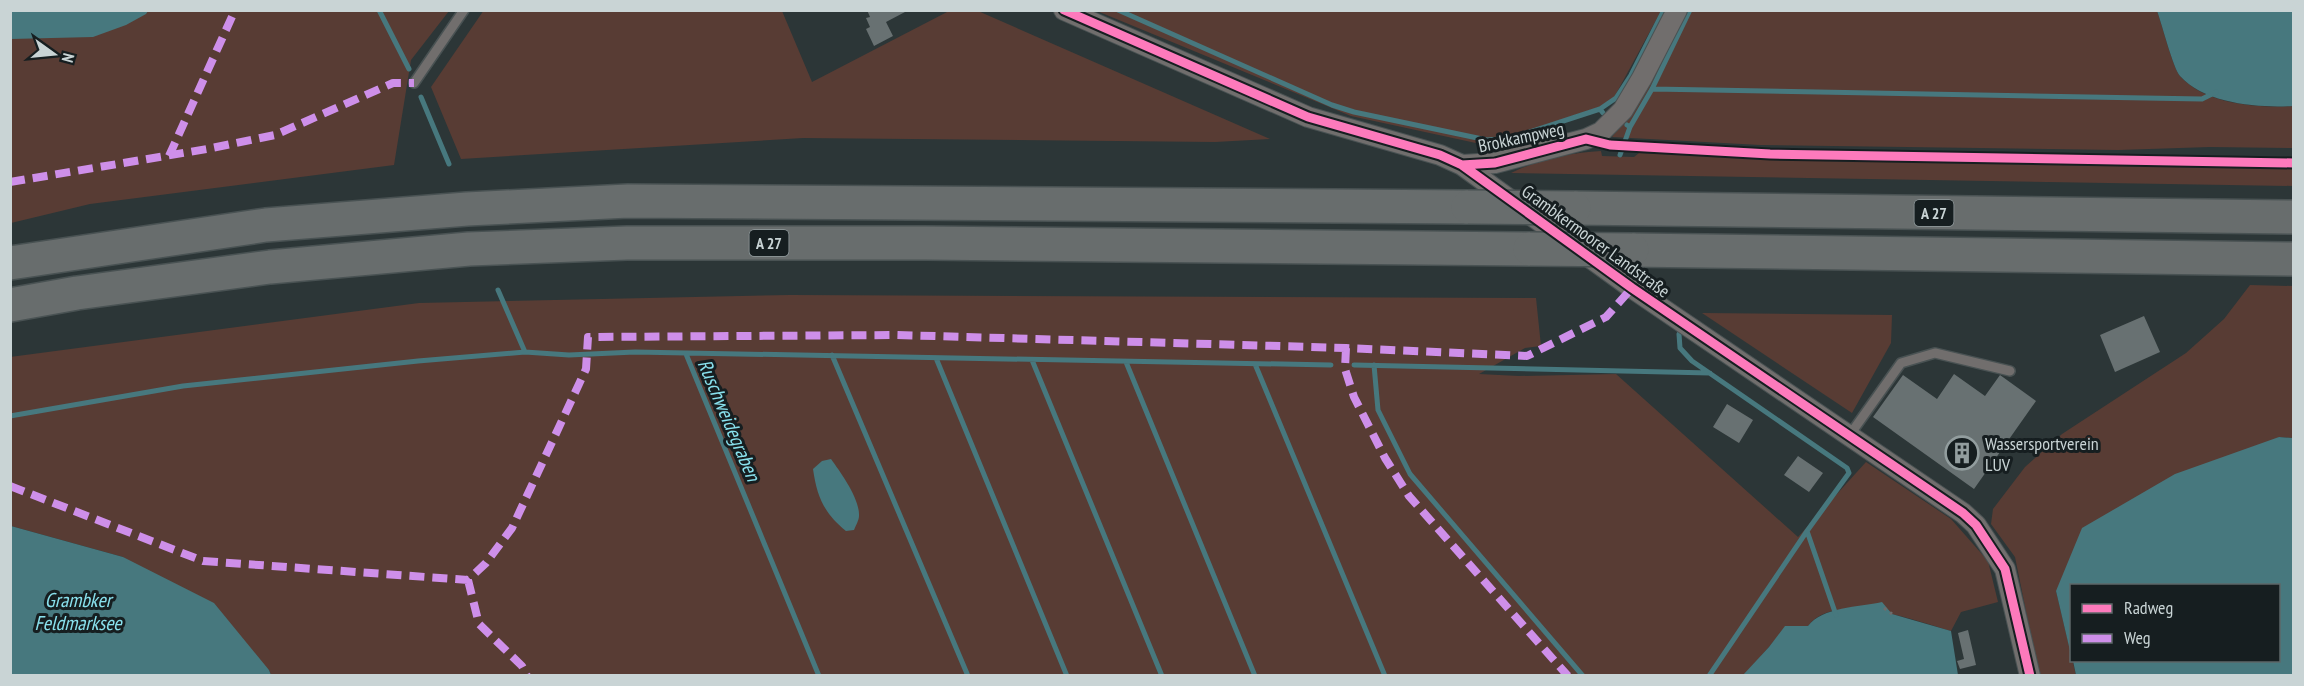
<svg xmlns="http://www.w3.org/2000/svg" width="2304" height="686" viewBox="0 0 2304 686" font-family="'PT Sans Narrow',sans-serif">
  <rect width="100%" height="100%" fill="#2c3637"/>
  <path fill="#583c34" d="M 484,10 L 782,11 L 812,82 L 949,11 L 978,11 L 1270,139 L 1215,142 L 803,138 L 461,159 L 431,87 Z
    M 1683,10 L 2157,11 C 2162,24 2173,68 2180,76 C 2206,105 2258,108 2294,106 L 2293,148 L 2210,147 L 2118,150 L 1760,145 L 1612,137 L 1637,101 Z
    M 10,11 L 449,11 L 411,60 L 394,165 L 90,204 L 11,223 Z
    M 1097,11 L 1661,11 L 1611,103 L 1485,145 L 1351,116 Z
    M 1601,151 L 1602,156 L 1634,157 L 1639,153 L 1768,158 L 2293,168 L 2294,186 L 1511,173 C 1539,159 1570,153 1601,151 Z
    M 2250,285 L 2293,286 L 2293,438 L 2279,437 L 2056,591 L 2076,675 L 2039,675 L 2015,557 L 1991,524 L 1993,509 L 2025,467 L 2062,434 L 2186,353 L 2224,319 Z
    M 790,295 L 1536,298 L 1541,346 L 1525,348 L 1479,374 L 1519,376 L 1616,374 L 1798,537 L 1866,462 L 1951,519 L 1988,561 L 1998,602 L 1961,612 L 1951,631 C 1916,621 1835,590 1808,626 L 1785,627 L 1769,647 L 1743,676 L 271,675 L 269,670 L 123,557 L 11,526 L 10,357 L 419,303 Z
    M 1702,313 L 1892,315 L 1891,343 L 1852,413 Z"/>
  <path fill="#47787e" d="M 38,11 L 38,10 L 148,11 L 146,14 L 126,25 L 93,37 L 11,39 L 11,11 Z
    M 2157,11 L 2293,11 L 2293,106 C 2259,108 2205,104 2180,76 C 2173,68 2162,24 2157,11 Z
    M 2279,437 L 2293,438 L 2293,675 L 2076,675 L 2073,661 L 2278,660 L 2278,586 L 2072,586 L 2071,655 L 2056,591 L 2082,528 L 2175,474 Z
    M 831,459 C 841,473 860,499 859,516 C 859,520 856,525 854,530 L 846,531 C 824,513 817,497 813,469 L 822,461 Z
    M 11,526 L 123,557 L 214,603 L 269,670 L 271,675 L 11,675 Z
    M 1882,602 L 1892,614 L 1951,631 L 1958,675 L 1743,675 L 1769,647 L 1785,626 L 1808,626 C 1822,607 1859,607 1882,602 Z"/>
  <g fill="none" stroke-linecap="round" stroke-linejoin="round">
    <path stroke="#47787e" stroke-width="5" d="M 379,10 L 409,69
      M 1118,10 L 1332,105 L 1354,112 L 1487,140 L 1511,138 L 1600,109 L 1603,113
      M 1652,89 L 2202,99 L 2216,92
      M 421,97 L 449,164
      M 1600,109 L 1616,98 L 1631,75 L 1664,10
      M 1630,127 L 1652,89 L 1690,10
      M 1620,155 L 1630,127 L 1627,125
      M 498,290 L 525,352 L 569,355 L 635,352 L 1331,365
      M 1679,334 L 1680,348 L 1692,361 L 1847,468 L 1849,473 L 1807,531 L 1836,615
      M 686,354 L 819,676
      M 832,355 L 968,676
      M 936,358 L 1067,676
      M 1032,360 L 1162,676
      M 1126,362 L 1255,676
      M 1255,364 L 1385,676
      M 1354,365 L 1710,373
      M 1374,365 L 1378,410 L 1410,474 L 1583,676
      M 10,416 L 183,386 L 418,361 L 525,352
      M 1709,676 L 1807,531"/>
  </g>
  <path fill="#687172" d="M 867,10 L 904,10 L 905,12 L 886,22 L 893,36 L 874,46 L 866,29 L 870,27 L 866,18 L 870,17 Z
    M 2144,316 L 2160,352 L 2115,372 L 2100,335 Z
    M 1954,374 L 1985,396 L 2000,375 L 2036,401 L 1974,489 L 1873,417 L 1903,375 L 1937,399 Z
    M 1727,404 L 1753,420 L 1739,443 L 1713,427 Z
    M 1798,456 L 1823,473 L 1809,492 L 1784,475 Z
    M 1968,630 L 1976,665 L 1960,669 L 1957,661 L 1964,659 L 1958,633 Z"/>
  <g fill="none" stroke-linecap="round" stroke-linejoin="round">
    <g stroke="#495253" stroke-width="12">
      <path id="lane" d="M 414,83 L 464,10
        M 1589,140 L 1610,145 L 1770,154 L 2294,163
        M 1849,436 L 1901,363 L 1935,353 L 2010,371"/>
    </g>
    <g stroke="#495253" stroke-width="22">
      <path id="street" d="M 1064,10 L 1308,117 L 1440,155 L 1462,165 L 1632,288 L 1963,513 L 1976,525 L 2005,569 L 2030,676
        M 1462,165 L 1495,163 L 1586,139 L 1601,132 L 1623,110 L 1642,78 L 1677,10"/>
    </g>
    <g stroke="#495253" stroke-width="36">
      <path id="highway" d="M 1574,208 L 2294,217
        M 1632,250 L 2294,259
        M 10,263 L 266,225 L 467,209 L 628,201 L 1468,207
        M 10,305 L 77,293 L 270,267 L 469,249 L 627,243 L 926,243 L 1530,249"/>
    </g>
    <path stroke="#6d6d6d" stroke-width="3" stroke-dasharray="3 4.5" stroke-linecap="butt" d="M 1884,608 L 1892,614"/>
    <use href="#lane" stroke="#716e6d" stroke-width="9"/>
    <use href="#street" stroke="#716e6d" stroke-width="20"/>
    <use href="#highway" stroke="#686d6d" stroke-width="33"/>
    <g stroke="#495253" stroke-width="36" stroke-linecap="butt">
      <path id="highway-bridge" d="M 1468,207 L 1574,208
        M 1530,249 L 1632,250"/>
    </g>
    <use href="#highway-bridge" stroke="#686d6d" stroke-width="33"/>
    <path stroke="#ce8fe9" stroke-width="8" stroke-dasharray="15 8" stroke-linecap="butt" d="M 169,156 L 235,10
      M 10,182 L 207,149 L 275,135 L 393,83 L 414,83
      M 1346,348 L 1345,369 L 1354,397 L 1385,458 L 1409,496 L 1568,676
      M 10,486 L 203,561 L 468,580 L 486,563 L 512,528 L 586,369 L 588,337 L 897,335 L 1346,348 L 1527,356 L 1606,317 L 1632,288
      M 468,580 L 479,624 L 522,666 L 527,676"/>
    <g stroke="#161e20" stroke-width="13">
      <path id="cycleway" d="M 1064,10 L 1308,117 L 1440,155 L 1462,165 L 1632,288 L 1963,513 L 1976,525 L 2005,569 L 2030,676
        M 1462,165 L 1495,163 L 1586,139 L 1610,145 L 1770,154 L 2294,163"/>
    </g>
    <use href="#cycleway" stroke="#fd7abc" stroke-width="9"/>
  </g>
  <defs>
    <g id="building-ring" transform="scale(1.725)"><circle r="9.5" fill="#161e20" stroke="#929d9e" stroke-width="1.5"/><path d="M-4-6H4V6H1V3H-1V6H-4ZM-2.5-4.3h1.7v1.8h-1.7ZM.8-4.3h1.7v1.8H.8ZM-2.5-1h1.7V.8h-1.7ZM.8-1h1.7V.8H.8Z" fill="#929d9e"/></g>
  </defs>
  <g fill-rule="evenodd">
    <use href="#building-ring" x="1962" y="453"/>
  </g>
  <g text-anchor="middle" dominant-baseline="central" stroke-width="6" stroke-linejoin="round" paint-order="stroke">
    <g fill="#161e20" stroke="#939d9f" stroke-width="1.5">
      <rect x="1914.5" y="200" width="39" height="26" rx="4.5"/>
      <rect x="749.5" y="230" width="39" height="26" rx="4.5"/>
    </g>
    <g font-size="16" font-weight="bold" fill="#c9d4d5">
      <text x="1934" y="213">A 27</text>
      <text x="769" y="243">A 27</text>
    </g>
    <g font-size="18" fill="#c9d4d5" stroke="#161e20">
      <text transform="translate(1521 137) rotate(-12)">Brokkampweg</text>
      <text transform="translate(1596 241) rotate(36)">Grambkermoorer Landstraße</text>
    </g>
    <g font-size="18" fill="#c9d4d5" stroke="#161e20" text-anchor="start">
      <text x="1985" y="443">Wassersportverein<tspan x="1985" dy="21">LUV</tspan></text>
    </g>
    <g font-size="20" font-style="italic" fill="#89e1ed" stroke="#161e20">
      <text transform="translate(729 420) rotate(67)">Ruschweidegraben</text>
      <text x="78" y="600">Grambker<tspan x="78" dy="23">Feldmarksee</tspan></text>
    </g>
  </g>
  <rect width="2304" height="686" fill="none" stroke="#c9d4d5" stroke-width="24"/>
  <rect x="2070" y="584" width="210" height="78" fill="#161e20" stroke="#5e6768" stroke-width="1.5"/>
  <rect x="2082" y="604" width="30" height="9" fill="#fd7abc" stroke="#5e6768" stroke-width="1.5"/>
  <text x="2124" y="614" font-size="18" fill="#c9d4d5">Radweg</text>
  <rect x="2082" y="634" width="30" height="9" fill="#ce8fe9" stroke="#5e6768" stroke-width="1.5"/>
  <text x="2124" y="644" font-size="18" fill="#c9d4d5">Weg</text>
  <g transform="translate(54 54) rotate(105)" stroke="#161e20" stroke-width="4.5" paint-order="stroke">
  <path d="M0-4.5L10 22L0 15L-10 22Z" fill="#c9d4d5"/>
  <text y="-9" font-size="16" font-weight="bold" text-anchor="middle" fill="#c9d4d5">N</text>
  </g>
</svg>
